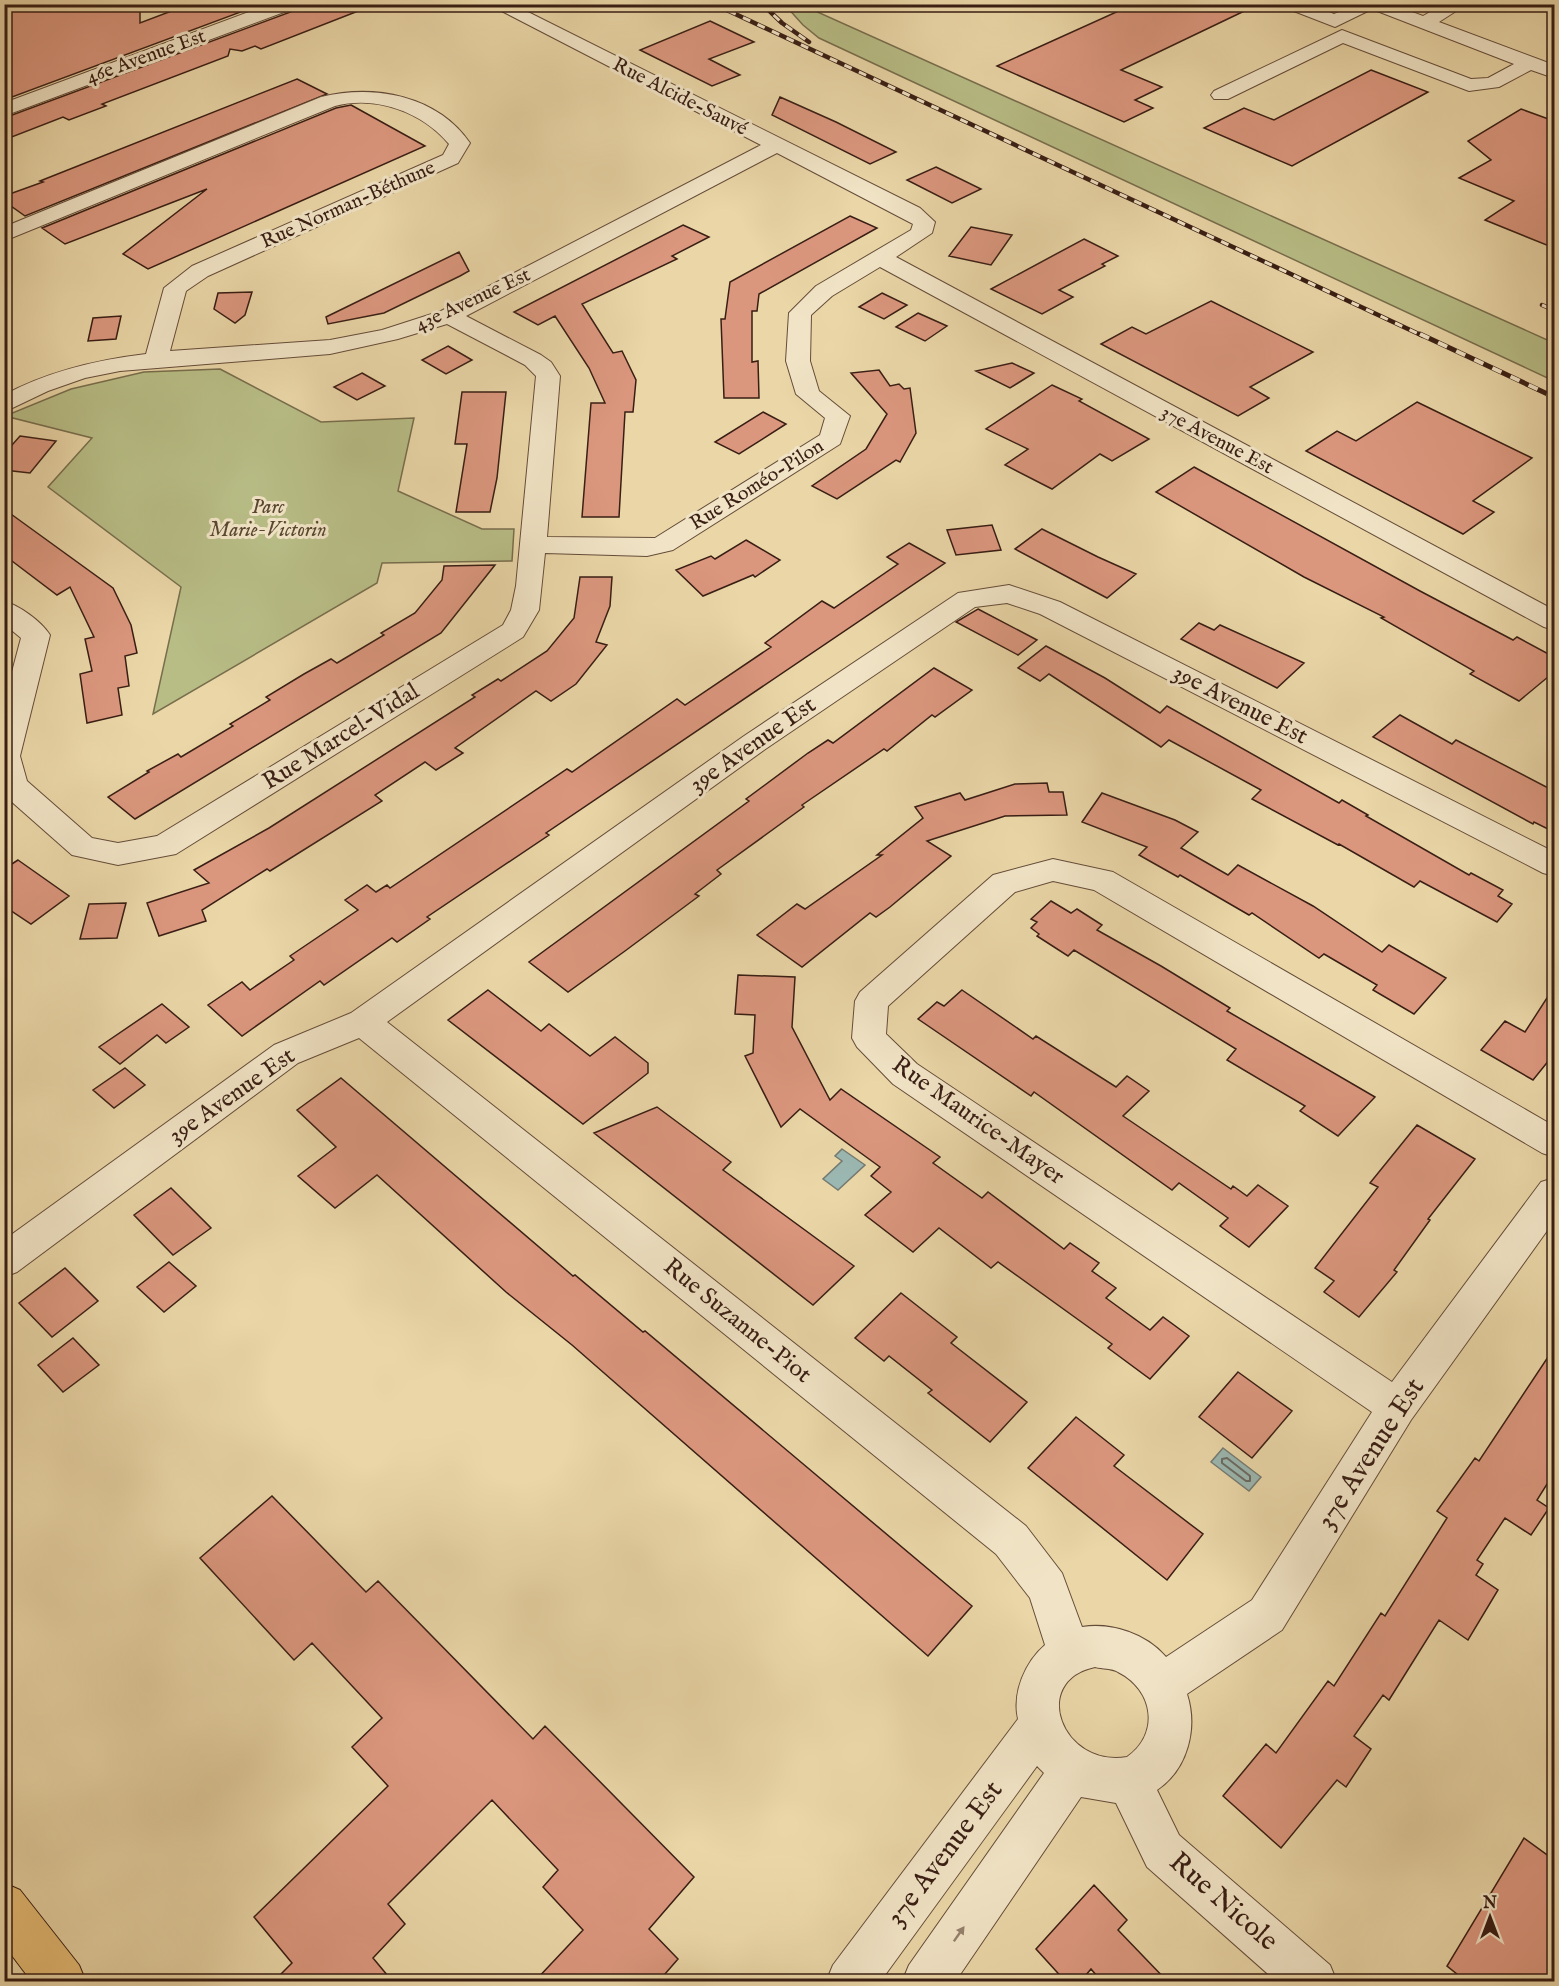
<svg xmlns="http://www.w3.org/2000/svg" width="1559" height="1986" viewBox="0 0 1559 1986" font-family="'IM FELL English',serif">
  <rect width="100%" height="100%" fill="#ead6a7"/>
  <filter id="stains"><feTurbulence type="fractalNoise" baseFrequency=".00333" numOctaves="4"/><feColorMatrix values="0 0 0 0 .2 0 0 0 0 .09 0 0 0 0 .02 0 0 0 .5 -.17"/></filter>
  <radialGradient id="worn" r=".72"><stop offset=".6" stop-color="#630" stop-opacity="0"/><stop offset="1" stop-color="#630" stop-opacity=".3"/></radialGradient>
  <path fill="#b8bd86" stroke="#786e4d" stroke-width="1.5" d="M 785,5 L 802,5 L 1554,343 L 1554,381 L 819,38 L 803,25 Z
    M 220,369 L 321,422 L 414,418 L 398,491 L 482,529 L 514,529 L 512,561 L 382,563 L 377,583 L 153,714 L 181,587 L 48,487 L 92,438 L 5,416 L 71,389 L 144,372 Z"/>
  <path fill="#9bb7b1" stroke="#747a72" stroke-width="1.5" d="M 842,1149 L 865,1165 L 838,1190 L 823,1179 L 842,1161 L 835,1156 Z
    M 1223,1448 L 1261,1477 L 1249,1491 L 1211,1462 Z"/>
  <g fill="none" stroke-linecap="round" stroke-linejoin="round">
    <path stroke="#6a6a62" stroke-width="2" d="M 1227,1458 L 1250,1476 L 1250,1481 L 1246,1481 L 1222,1463 L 1222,1459 Z"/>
  </g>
  <path fill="#db977e" stroke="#391e14" stroke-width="1.5" d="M 4,4 L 140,4 L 140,23 L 190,4 L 262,4 L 4,100 Z
    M 299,4 L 371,6 L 261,49 L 255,46 L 242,51 L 230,49 L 228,56 L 102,104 L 106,106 L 69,120 L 63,117 L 4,140 L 4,118 L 296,10 Z
    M 1134,4 L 1259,4 L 1121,70 L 1162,87 L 1135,100 L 1153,108 L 1124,122 L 997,66 Z
    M 710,21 L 754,42 L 709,59 L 740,75 L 712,86 L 640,50 Z
    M 1371,70 L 1428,92 L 1292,166 L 1204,128 L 1244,108 L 1274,120 Z
    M 297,79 L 327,94 L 25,216 L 4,201 L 4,196 L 43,182 L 40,181 Z
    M 780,97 L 836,122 L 896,152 L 870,164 L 772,115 Z
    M 351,105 L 425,146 L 148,269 L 123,254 L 207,189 L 65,244 L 42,228 L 336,108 Z
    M 1521,109 L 1554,121 L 1554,248 L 1485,220 L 1514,201 L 1459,178 L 1491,160 L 1468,141 Z
    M 936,167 L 981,189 L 952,203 L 907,180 Z
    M 850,216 L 877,228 L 759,294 L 757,311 L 752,311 L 752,362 L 758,361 L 759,398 L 724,398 L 721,319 L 725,319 L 730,282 Z
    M 683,225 L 709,237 L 672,256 L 677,259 L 582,304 L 613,353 L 622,351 L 636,380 L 633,412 L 625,412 L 619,517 L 582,517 L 591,403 L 605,403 L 589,368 L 555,316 L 538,325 L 514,312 Z
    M 971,227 L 1012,235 L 991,265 L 949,256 Z
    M 1084,239 L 1118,256 L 1102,264 L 1105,266 L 1059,290 L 1073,297 L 1042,314 L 991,289 Z
    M 459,252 L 469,271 L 460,276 L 384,313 L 328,324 L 326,317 Z
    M 252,292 L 245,315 L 235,323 L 214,309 L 218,293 Z
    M 882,293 L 907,305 L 884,319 L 859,307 Z
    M 1211,301 L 1313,352 L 1250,387 L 1269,398 L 1238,416 L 1101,344 L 1132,327 L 1146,334 Z
    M 918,313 L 947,326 L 925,341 L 896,327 Z
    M 121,316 L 116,339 L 88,341 L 93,318 Z
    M 448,346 L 472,360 L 446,374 L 422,360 Z
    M 1012,363 L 1034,373 L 1010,388 L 976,371 Z
    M 879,370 L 890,386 L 899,384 L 904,389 L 910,388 L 916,433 L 900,462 L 896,460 L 837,499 L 812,486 L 866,449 L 887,414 L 851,373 Z
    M 362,373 L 385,386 L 357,400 L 334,387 Z
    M 1052,385 L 1082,399 L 1079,401 L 1149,439 L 1112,461 L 1100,454 L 1052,489 L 1005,465 L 1028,449 L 986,429 Z
    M 462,392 L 506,392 L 497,478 L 490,512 L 456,512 L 467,444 L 455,444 Z
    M 1417,402 L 1532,458 L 1473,501 L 1494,512 L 1463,534 L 1306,451 L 1337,431 L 1356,441 Z
    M 763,412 L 786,424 L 739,454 L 715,442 Z
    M 20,436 L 56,441 L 30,473 L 4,470 L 4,454 Z
    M 1194,467 L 1420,591 L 1513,640 L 1517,637 L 1554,657 L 1554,672 L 1519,701 L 1470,674 L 1474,671 L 1381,618 L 1384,617 L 1304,577 L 1156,492 Z
    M 4,509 L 113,588 L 131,625 L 137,653 L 125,656 L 129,686 L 118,688 L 122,715 L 87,723 L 80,674 L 92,671 L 85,639 L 94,637 L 70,587 L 57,595 L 4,555 Z
    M 992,525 L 1001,550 L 956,555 L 947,530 Z
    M 1042,529 L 1098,557 L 1136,574 L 1107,598 L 1015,549 Z
    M 746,540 L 780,560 L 755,577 L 753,575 L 703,596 L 676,570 L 711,556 L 715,559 Z
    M 909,543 L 945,563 L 546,833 L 549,835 L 427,917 L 430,919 L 397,942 L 392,938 L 324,985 L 320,981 L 242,1036 L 208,1005 L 242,982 L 250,990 L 294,960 L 290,956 L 358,910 L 345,900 L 367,885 L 376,892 L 387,885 L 390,888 L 567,769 L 572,772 L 677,699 L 685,705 L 771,647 L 765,643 L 822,601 L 834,608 L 898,564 L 887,557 Z
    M 495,565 L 441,633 L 135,819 L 108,797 L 149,772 L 147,771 L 178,754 L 181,757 L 233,726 L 230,724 L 270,700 L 266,697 L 304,674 L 331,659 L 337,663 L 384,635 L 381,633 L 415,613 L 442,580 L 444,566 Z
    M 580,577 L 612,577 L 610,606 L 596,642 L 607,645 L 576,684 L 551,701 L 536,691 L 455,748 L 463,753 L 436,770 L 425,762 L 375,795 L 382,801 L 270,871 L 267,869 L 202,910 L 206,921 L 159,936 L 147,903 L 209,883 L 194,870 L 269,828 L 475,697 L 472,695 L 498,679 L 501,681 L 547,651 L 574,618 Z
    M 978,609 L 1037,640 L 1018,655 L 956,622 Z
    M 1199,623 L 1214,630 L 1220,625 L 1304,663 L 1277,688 L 1181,639 Z
    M 1046,646 L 1105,678 L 1160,713 L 1167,706 L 1339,803 L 1342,800 L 1368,815 L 1366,816 L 1469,875 L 1471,873 L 1503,890 L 1498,896 L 1512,904 L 1497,922 L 1420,881 L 1414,887 L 1339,844 L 1338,845 L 1252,799 L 1261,790 L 1169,740 L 1161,747 L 1049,674 L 1040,681 L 1018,668 Z
    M 934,668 L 972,690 L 935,717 L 932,715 L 887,751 L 884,749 L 802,805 L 804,807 L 717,870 L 721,874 L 695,894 L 699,896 L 625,951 L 568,992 L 529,962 L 749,801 L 746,799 L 808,753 L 828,740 L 833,743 Z
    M 1400,715 L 1452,744 L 1456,740 L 1554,791 L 1554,832 L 1534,822 L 1533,824 L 1373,737 Z
    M 1047,783 L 1049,792 L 1063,792 L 1067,815 L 1005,816 L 927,841 L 951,856 L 890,907 L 876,917 L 870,913 L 802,967 L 757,935 L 797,904 L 805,909 L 882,855 L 877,855 L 923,818 L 915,807 L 960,793 L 965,800 L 1015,784 Z
    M 1102,793 L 1175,820 L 1198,832 L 1181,848 L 1228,875 L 1238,865 L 1313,906 L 1382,952 L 1389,945 L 1446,978 L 1414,1014 L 1373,990 L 1377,985 L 1324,954 L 1319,958 L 1252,913 L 1249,915 L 1180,875 L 1178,877 L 1139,855 L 1147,847 L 1082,822 Z
    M 18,860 L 69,896 L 31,924 L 4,906 L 4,869 Z
    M 1051,901 L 1071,913 L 1077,909 L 1102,925 L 1097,930 L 1161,966 L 1230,1008 L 1227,1011 L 1375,1097 L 1338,1136 L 1300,1111 L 1305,1106 L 1227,1060 L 1236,1049 L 1074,950 L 1068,956 L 1037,936 L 1039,934 L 1031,928 L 1037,922 L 1031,919 Z
    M 126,903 L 117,938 L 80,939 L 89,904 Z
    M 738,975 L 795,977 L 792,1027 L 830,1100 L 841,1089 L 940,1157 L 933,1163 L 982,1198 L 988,1192 L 1064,1249 L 1070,1243 L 1099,1263 L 1092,1271 L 1116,1288 L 1106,1298 L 1150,1330 L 1163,1317 L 1189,1336 L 1150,1379 L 1108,1348 L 1112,1344 L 998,1262 L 991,1268 L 939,1228 L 913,1252 L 865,1215 L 891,1192 L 871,1176 L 880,1167 L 800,1109 L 781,1127 L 745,1056 L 753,1053 L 755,1015 L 735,1014 Z
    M 1554,987 L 1554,1054 L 1533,1080 L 1481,1050 L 1505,1021 L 1525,1032 Z
    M 488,990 L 541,1031 L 549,1024 L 590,1056 L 615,1037 L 648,1063 L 648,1073 L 583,1124 L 448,1020 Z
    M 962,990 L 1033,1039 L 1036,1036 L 1116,1087 L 1127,1076 L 1149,1091 L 1123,1116 L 1231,1189 L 1233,1186 L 1247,1196 L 1258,1185 L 1288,1206 L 1249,1247 L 1220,1226 L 1228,1218 L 1179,1183 L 1172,1190 L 1034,1092 L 1031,1096 L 918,1019 L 937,1002 L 944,1006 Z
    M 162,1004 L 189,1027 L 166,1043 L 157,1035 L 120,1064 L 99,1047 Z
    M 125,1068 L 145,1085 L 114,1108 L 93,1090 Z
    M 341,1078 L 573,1276 L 575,1275 L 643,1332 L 645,1331 L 972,1606 L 928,1656 L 572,1345 L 506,1292 L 377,1175 L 335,1208 L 298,1176 L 336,1147 L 297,1110 Z
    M 657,1107 L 731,1162 L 723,1170 L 854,1266 L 813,1305 L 594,1133 Z
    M 1417,1125 L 1475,1159 L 1428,1219 L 1430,1220 L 1394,1270 L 1397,1272 L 1359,1317 L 1324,1292 L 1334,1281 L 1315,1268 L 1378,1187 L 1370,1183 Z
    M 171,1188 L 211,1228 L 173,1255 L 134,1215 Z
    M 169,1262 L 196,1286 L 164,1312 L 137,1287 Z
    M 65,1268 L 98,1301 L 52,1337 L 19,1303 Z
    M 901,1293 L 957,1337 L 951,1343 L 1027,1402 L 990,1442 L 928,1393 L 932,1390 L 889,1356 L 884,1361 L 855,1338 Z
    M 73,1338 L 99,1365 L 63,1392 L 38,1365 Z
    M 1554,1348 L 1554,1473 L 1537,1500 L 1549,1508 L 1531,1535 L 1505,1518 L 1477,1560 L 1483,1564 L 1476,1575 L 1498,1590 L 1468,1640 L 1439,1620 L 1389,1700 L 1383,1695 L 1354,1736 L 1371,1749 L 1346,1787 L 1337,1780 L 1281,1848 L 1223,1796 L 1266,1744 L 1276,1753 L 1328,1681 L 1334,1686 L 1381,1613 L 1385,1616 L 1447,1518 L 1437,1511 L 1475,1458 L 1479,1461 Z
    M 1238,1372 L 1292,1411 L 1252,1458 L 1199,1417 Z
    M 1076,1417 L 1124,1455 L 1114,1466 L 1203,1534 L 1167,1580 L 1028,1468 Z
    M 272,1496 L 366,1592 L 378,1581 L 533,1739 L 545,1726 L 694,1877 L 649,1929 L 678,1959 L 658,1982 L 534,1982 L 583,1930 L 543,1887 L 558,1870 L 492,1800 L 388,1904 L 405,1924 L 373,1958 L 393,1982 L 273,1982 L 292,1963 L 254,1917 L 388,1786 L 352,1747 L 382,1718 L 312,1643 L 294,1660 L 200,1558 Z
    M 1524,1838 L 1554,1860 L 1554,1982 L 1467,1982 L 1447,1966 Z
    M 1094,1885 L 1127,1920 L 1118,1930 L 1168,1982 L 1102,1982 L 1091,1969 L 1080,1982 L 1066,1982 L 1036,1949 Z"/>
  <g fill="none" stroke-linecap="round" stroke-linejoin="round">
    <g stroke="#654c39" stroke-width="2">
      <path id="minor" d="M 270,4 L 297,4 L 295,8 L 4,116 L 4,103 Z
        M 488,4 L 512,4 L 920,208 L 935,222 L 932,233 L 896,257 L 1554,610 L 1554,630 L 1544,627 L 880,267 L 832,296 L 811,315 L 810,361 L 819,391 L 850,416 L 840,444 L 673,550 L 647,556 L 545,553 L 539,610 L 523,637 L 176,854 L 118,865 L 72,855 L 4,795 L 4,702 L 21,638 L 4,624 L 4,601 C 20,606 41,621 50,635 L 20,756 L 27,781 L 92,838 L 118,843 L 157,836 L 503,625 L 511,610 L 516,586 L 536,376 L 525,365 L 447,324 L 398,339 L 330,354 L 120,371 L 85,378 L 48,391 L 4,412 L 4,395 C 49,371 96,360 146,354 L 164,288 L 192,266 L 443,155 L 449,144 C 422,112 376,95 335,106 L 4,241 L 4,227 L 321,97 C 374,84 437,95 470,143 L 458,163 L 208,276 L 186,291 L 170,351 L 330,340 L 382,330 L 441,311 L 761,145 ZM 777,153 L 913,224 L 911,230 L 816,286 L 789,313 L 786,361 L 796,394 L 825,418 L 820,435 L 655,538 L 547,537 L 560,376 L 551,362 L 541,355 L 466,316 Z
        M 1284,4 L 1310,4 L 1334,14 C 1366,0 1391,4 1423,16 L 1444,4 L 1467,4 L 1439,22 L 1554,65 L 1554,78 L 1531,70 L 1499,87 L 1469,91 L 1343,43 L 1228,99 L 1214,99 L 1211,95 L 1214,91 L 1342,30 L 1471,79 L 1488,78 L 1514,64 L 1372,9 L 1335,27 L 1286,8 Z
        M 1009,585 L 1060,602 L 1554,852 L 1554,876 L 1543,873 L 1040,614 L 1007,603 L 975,607 L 764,750 L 387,1022 L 1026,1526 L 1062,1573 L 1082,1627 C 1111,1622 1147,1634 1166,1657 L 1252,1600 L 1372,1412 L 893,1084 L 857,1047 L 852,1038 L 855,1001 L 860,992 L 993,875 L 1053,859 L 1113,872 L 1554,1126 L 1554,1157 L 1542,1153 L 1094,890 L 1053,881 L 1015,892 L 888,1006 L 886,1034 L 917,1064 L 1392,1382 L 1541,1182 L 1554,1178 L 1554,1221 L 1411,1420 L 1282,1630 L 1187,1694 C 1198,1728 1188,1769 1157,1790 L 1179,1835 L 1330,1965 L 1337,1982 L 1277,1982 L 1147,1867 L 1116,1803 L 1081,1797 L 955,1982 L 902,1982 L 909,1965 L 1044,1773 L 1037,1766 L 880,1982 L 826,1982 L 833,1965 L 1018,1719 C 1012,1693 1025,1662 1045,1645 L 1030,1598 L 996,1554 L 359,1038 L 298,1063 L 17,1272 L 4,1277 L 4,1240 L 274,1045 L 351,1013 L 744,736 L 958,593 ZM 1095,1667 C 1102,1669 1112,1668 1118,1672 C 1154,1690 1160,1734 1127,1757 C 1062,1768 1029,1681 1095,1667 Z"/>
    </g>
    <g stroke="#391e14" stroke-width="2">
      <path id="major" d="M 4,1883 L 20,1890 L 79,1965 L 86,1982 L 32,1982 L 4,1945 Z"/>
    </g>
    <use href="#minor" fill="#f1e4c6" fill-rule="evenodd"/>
    <use href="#major" fill="#e5bb74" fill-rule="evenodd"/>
    <g stroke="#391e14" stroke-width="4.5">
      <path id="rail-far1" d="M 714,4 L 1423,336
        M 762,4 L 782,23 L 809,42
        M 1542,305 L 1554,310"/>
    </g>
    <g stroke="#391e14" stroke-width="5">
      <path id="rail" d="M 1420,334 L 1554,397"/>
    </g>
    <use href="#rail-far1" stroke="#f1e4c6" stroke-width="3" stroke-dasharray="8" stroke-linecap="butt"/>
    <use href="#rail" stroke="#f1e4c6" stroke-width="4" stroke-dasharray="10" stroke-linecap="butt"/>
  </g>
  <defs><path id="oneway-solid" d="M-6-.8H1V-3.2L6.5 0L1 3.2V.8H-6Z" transform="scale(1.5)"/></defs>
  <use fill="#95816d" href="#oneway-solid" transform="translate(959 1934) rotate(-55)"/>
  <g text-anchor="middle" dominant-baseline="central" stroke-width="6" stroke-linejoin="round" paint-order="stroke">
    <g font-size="20" fill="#391e14" stroke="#f1e4c6">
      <text transform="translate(146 57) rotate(-20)">46e Avenue Est</text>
      <text transform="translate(680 97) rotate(27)">Rue Alcide-Sauvé</text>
      <text transform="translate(348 205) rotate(-24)">Rue Norman-Béthune</text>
      <text transform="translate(473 300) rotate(-25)">43e Avenue Est</text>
      <text transform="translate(1217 440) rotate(28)">37e Avenue Est</text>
      <text transform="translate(757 485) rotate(-32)">Rue Roméo-Pilon</text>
    </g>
    <g font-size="20" font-style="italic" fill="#594630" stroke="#f1e4c6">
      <text x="268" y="507">Parc<tspan x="268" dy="23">Marie-Victorin</tspan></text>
    </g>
    <g font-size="24" fill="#391e14" stroke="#f1e4c6">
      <text transform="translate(1240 705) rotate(27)">39e Avenue Est</text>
      <text transform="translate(341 737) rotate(-32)">Rue Marcel-Vidal</text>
      <text transform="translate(753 745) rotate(-35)">39e Avenue Est</text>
      <text transform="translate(232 1096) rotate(-35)">39e Avenue Est</text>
      <text transform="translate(978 1121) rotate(35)">Rue Maurice-Mayer</text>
      <text transform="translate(737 1321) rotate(39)">Rue Suzanne-Piot</text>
    </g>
    <g font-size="28" fill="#391e14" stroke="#f1e4c6">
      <text transform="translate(1371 1454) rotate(-57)">37e Avenue Est</text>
      <text transform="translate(945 1854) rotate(-53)">37e Avenue Est</text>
      <text transform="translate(1223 1902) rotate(41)">Rue Nicole</text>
    </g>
  </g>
  <rect width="1559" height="1986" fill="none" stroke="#ead6a7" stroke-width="24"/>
  <rect x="6" y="6" width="1547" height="1974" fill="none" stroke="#391e14" stroke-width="3"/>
  <rect x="12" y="12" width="1535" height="1962" fill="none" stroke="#391e14" stroke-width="1.5"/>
  <g transform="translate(1490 1917)" stroke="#f1e4c6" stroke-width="4.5" paint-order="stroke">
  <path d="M0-4.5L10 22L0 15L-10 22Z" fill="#391e14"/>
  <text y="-9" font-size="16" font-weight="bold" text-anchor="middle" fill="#391e14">N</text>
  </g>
  <rect width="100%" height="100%" filter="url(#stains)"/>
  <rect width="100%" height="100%" fill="url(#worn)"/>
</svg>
